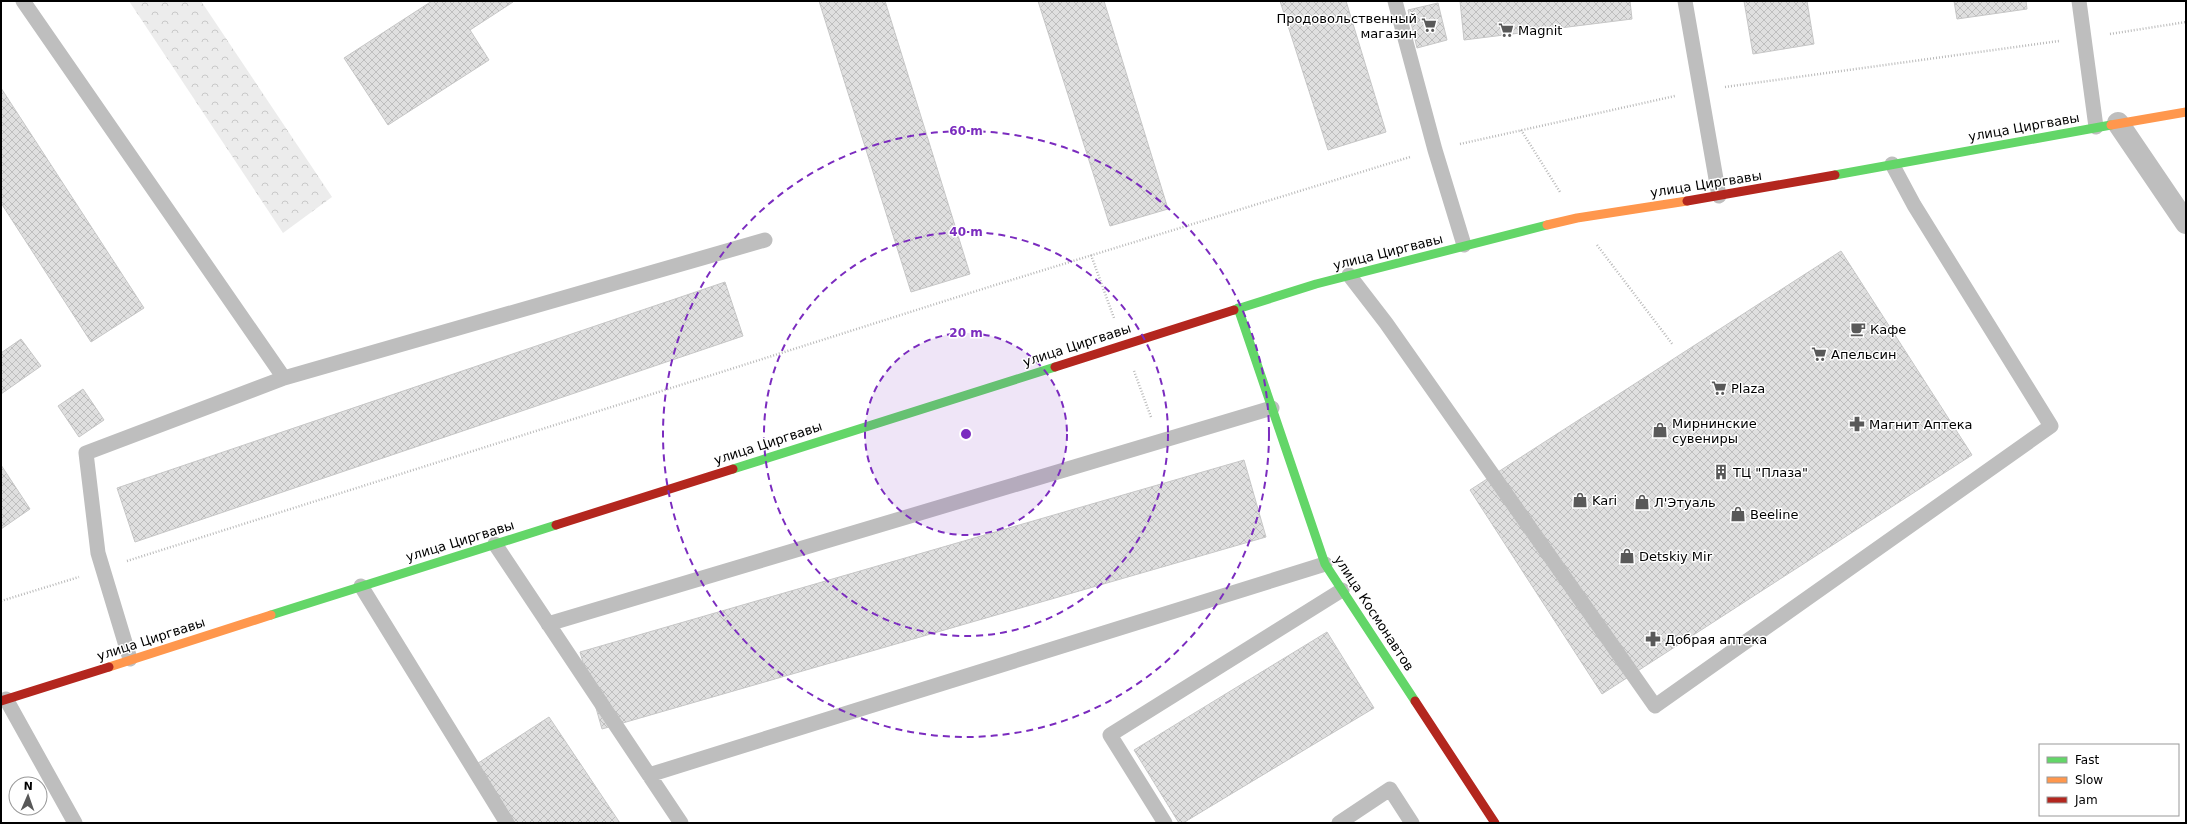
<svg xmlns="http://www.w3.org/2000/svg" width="2187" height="824" viewBox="0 0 2187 824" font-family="'DejaVu Sans',sans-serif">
  <defs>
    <pattern id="forest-crowns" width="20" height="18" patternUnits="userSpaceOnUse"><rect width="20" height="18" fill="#ececec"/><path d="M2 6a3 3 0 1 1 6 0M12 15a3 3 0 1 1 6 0" fill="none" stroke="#c9c9c9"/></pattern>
    <pattern id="building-cross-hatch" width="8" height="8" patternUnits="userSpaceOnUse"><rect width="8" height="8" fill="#dfdfdf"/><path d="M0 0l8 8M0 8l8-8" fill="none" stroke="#bebebe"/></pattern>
  </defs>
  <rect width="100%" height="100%" fill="#fff"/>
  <path fill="url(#forest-crowns)" d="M 129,1 L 201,1 L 332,197 L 283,233 Z"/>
  <path fill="url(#building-cross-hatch)" stroke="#c7c7c7" d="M 432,1 L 513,2 L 470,30 L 489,60 L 388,125 L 344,58 Z
    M 819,1 L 885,1 L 970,274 L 911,292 Z
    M 1038,1 L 1104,1 L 1168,209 L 1110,226 Z
    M 1280,1 L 1346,1 L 1386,132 L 1328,150 Z
    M 1460,1 L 1630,1 L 1632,19 L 1464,40 Z
    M 1744,1 L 1807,1 L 1814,44 L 1753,54 Z
    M 1954,1 L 2026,1 L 2027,9 L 1957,19 Z
    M 1438,3 L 1447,40 L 1417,48 L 1408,10 Z
    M 1,88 L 144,308 L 91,342 L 1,203 Z
    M 1841,251 L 1972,455 L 1602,694 L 1470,490 Z
    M 725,282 L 743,336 L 135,542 L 117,488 Z
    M 21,339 L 41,366 L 1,394 L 1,353 Z
    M 83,389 L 104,420 L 79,437 L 58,406 Z
    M 1244,460 L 1266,537 L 602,729 L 580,652 Z
    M 1,465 L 30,509 L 1,529 Z
    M 1327,632 L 1374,708 L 1183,823 L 1179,823 L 1134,750 Z
    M 549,717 L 620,823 L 509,823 L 472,767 Z"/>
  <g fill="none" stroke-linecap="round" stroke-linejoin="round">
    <path stroke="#b9b9b9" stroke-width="2.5" stroke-dasharray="1 2" stroke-linecap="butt" d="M 2110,34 L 2186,22
      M 1725,87 L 2059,41
      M 1521,130 L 1560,192
      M 1460,144 L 1675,96
      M 1597,245 L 1673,345
      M 1091,255 L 1114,318
      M 1134,371 L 1151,417
      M 127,561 L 992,286 L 1410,157
      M 1,601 L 79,577"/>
    <path stroke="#bebebe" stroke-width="15" d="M 23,1 L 284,378 L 86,453 L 98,553 L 130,659
      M 1395,1 L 1435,150 L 1464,245
      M 1685,1 L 1719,196
      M 2079,1 L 2096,127
      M 1349,275 L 1386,323 L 1655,706 L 2051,426 L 1914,205 L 1892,164
      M 284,378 L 765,240
      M 495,544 L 681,823
      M 361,586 L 507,823
      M 548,624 L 1272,408
      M 6,699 L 75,823
      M 649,775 L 1325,564
      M 1165,823 L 1110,735 L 1342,590
      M 1339,823 L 1390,789 L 1412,823"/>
    <path stroke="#bebebe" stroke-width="22" d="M 2118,123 L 2186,223"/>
    <path stroke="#63d668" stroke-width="9" d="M 1835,175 L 2111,125
      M 1238,308 L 1325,564 L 1415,701
      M 1234,310 L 1316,284 L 1547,225
      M 733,469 L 1055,367
      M 271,615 L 556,525"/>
    <path stroke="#ff974d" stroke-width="9" d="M 2111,125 L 2186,112
      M 1547,225 L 1577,218 L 1687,201
      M 109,667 L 271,615"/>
    <path stroke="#b3261e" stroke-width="9" d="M 1687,201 L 1835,175
      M 1055,367 L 1234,310
      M 556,525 L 733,469
      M 1,701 L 109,667
      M 1415,701 L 1495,823"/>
  </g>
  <circle cx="966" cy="434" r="101" fill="#7b2cbf" fill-opacity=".12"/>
  <g fill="none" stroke="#7b2cbf" stroke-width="2" stroke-dasharray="7 5">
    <circle cx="966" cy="434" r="101"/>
    <circle cx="966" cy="434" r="202"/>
    <circle cx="966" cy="434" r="303"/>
  </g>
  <defs>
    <g id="supermarket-bare" transform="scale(1.2)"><path d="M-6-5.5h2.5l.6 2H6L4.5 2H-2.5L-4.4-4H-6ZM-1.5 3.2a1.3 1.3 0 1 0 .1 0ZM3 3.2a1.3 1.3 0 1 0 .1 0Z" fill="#595959" stroke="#fff" stroke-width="2.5" paint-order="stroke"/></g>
    <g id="cafe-bare" transform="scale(1.2)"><path d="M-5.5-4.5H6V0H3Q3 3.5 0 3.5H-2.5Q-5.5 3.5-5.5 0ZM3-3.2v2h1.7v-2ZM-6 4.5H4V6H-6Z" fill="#595959" stroke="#fff" stroke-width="2.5" paint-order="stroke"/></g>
    <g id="pharmacy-bare" transform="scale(1.2)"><path d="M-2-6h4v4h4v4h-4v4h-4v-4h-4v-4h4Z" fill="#595959" stroke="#fff" stroke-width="2.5" paint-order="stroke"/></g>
    <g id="shop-bare" transform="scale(1.2)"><path d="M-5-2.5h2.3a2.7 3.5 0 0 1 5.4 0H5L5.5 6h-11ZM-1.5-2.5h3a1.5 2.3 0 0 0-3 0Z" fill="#595959" stroke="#fff" stroke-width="2.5" paint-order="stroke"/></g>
    <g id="building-bare" transform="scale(1.2)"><path d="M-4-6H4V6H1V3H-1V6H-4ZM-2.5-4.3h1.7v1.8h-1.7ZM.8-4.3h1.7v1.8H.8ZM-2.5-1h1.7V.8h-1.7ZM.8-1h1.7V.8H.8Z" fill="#595959" stroke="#fff" stroke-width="2.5" paint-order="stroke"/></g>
  </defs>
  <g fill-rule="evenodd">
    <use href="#supermarket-bare" x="1429" y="25"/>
    <use href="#supermarket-bare" x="1506" y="30"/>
    <use href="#cafe-bare" x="1858" y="329"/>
    <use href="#supermarket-bare" x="1819" y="354"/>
    <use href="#supermarket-bare" x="1719" y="388"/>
    <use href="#pharmacy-bare" x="1857" y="424"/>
    <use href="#shop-bare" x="1660" y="430"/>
    <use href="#building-bare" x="1721" y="472"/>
    <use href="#shop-bare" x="1580" y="500"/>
    <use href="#shop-bare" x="1642" y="502"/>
    <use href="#shop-bare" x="1738" y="514"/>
    <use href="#shop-bare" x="1627" y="556"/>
    <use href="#pharmacy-bare" x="1653" y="639"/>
  </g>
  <g text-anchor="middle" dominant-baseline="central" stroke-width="3" stroke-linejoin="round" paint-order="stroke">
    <g font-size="13" fill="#000" stroke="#fff" text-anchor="start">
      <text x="1417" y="18" text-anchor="end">Продовольственный<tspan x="1417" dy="15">магазин</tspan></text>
      <text x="1518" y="30">Magnit</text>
      <text x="1870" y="329">Кафе</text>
      <text x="1831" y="354">Апельсин</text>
      <text x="1731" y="388">Plaza</text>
      <text x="1672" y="423">Мирнинские<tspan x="1672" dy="15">сувениры</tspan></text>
      <text x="1869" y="424">Магнит Аптека</text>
      <text x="1733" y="472">ТЦ "Плаза"</text>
      <text x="1592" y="500">Kari</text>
      <text x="1654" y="502">Л'Этуаль</text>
      <text x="1750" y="514">Beeline</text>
      <text x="1639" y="556">Detskiy Mir</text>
      <text x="1665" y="639">Добрая аптека</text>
    </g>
    <g font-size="13" fill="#000" stroke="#fff">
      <text transform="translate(2024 127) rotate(-10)">улица Циргвавы</text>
      <text transform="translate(1706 184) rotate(-9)">улица Циргвавы</text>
      <text transform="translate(1388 252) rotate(-14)">улица Циргвавы</text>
      <text transform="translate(1077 345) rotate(-18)">улица Циргвавы</text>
      <text transform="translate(768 443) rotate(-18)">улица Циргвавы</text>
      <text transform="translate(460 541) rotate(-17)">улица Циргвавы</text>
      <text transform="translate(1374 613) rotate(57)">улица Космонавтов</text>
      <text transform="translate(151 639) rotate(-18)">улица Циргвавы</text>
    </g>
  </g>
  <circle cx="966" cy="434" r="6" fill="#7b2cbf" stroke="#fff" stroke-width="2"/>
  <g font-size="12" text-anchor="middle" font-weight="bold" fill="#7b2cbf" stroke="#fff" stroke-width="3" stroke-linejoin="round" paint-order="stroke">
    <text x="966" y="135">60 m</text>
    <text x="966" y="236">40 m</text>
    <text x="966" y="337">20 m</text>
  </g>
  <rect width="2187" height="824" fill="none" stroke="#000000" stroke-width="4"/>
  <rect x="2039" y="744" width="140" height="72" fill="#ffffff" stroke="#999999"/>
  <rect x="2047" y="757" width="20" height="6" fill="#63d668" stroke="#999999"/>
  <text x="2075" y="764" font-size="12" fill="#000000">Fast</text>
  <rect x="2047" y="777" width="20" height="6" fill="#ff974d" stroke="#999999"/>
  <text x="2075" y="784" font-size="12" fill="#000000">Slow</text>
  <rect x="2047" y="797" width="20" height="6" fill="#b3261e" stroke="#999999"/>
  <text x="2075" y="804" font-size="12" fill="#000000">Jam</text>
  <g transform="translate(28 796) rotate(2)"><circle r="19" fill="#ffffff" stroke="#999999"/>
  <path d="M0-3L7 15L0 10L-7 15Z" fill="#595959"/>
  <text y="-6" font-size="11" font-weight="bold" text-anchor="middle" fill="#000000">N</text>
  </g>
</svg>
